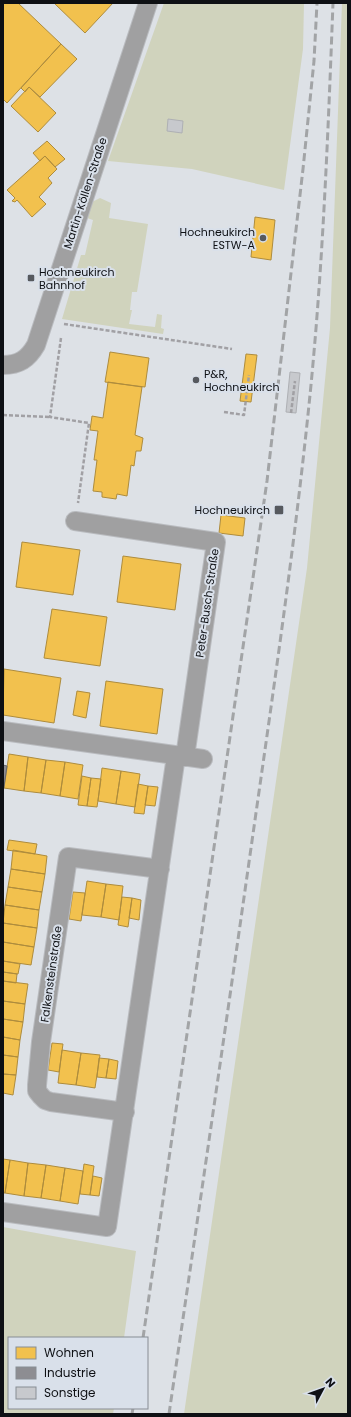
<svg xmlns="http://www.w3.org/2000/svg" width="351" height="1417" viewBox="0 0 351 1417" font-family="Poppins,sans-serif">
  <rect width="100%" height="100%" fill="#dde1e6"/>
  <path fill="#d0d3bd" d="M 164,3 L 304,3 L 303,49 L 284,190 L 192,169 L 108,161 Z
    M 342,3 L 348,3 L 348,1414 L 184,1414 L 307,568 L 330,328 Z
    M 100,198 L 111,203 L 109,218 L 148,224 L 137,292 L 132,292 L 130,310 L 132,310 L 129,324 L 155,327 L 157,314 L 162,315 L 161,328 L 164,329 L 163,334 L 62,319 L 81,255 L 85,255 L 93,220 L 87,218 L 92,202 Z
    M 3,1227 L 136,1251 L 124,1338 L 9,1338 L 9,1408 L 114,1408 L 113,1414 L 3,1414 Z"/>
  <path fill="#f2c14e" stroke="#ae8c3d" d="M 3,3 L 18,3 L 61,44 L 7,103 L 3,99 Z
    M 54,3 L 113,3 L 85,33 Z
    M 61,44 L 77,59 L 40,97 L 29,87 L 25,92 L 21,88 Z
    M 29,87 L 56,113 L 38,132 L 11,106 Z
    M 47,141 L 65,159 L 55,167 L 45,156 L 40,161 L 33,153 Z
    M 45,156 L 57,169 L 48,178 L 52,183 L 39,197 L 46,204 L 32,217 L 17,200 L 15,202 L 12,201 L 15,198 L 7,190 Z
    M 255,217 L 275,220 L 271,260 L 251,257 Z
    M 110,352 L 149,358 L 145,387 L 105,382 Z
    M 246,354 L 257,355 L 251,402 L 240,401 Z
    M 108,382 L 142,387 L 135,435 L 143,438 L 141,451 L 136,451 L 134,466 L 131,465 L 127,496 L 117,494 L 116,499 L 102,497 L 102,492 L 93,491 L 97,460 L 94,460 L 98,431 L 90,430 L 92,416 L 103,418 Z
    M 221,515 L 245,518 L 243,536 L 219,533 Z
    M 22,542 L 80,550 L 73,595 L 16,587 Z
    M 123,556 L 181,564 L 175,610 L 117,602 Z
    M 52,609 L 107,617 L 100,666 L 44,658 Z
    M 4,669 L 61,678 L 54,723 L 3,715 Z
    M 106,681 L 163,689 L 157,734 L 100,726 Z
    M 77,691 L 90,693 L 86,718 L 73,715 Z
    M 9,754 L 28,757 L 24,791 L 4,788 Z
    M 28,757 L 46,760 L 41,793 L 24,791 Z
    M 46,760 L 65,762 L 60,796 L 41,793 Z
    M 65,762 L 83,765 L 78,799 L 60,796 Z
    M 102,768 L 121,771 L 116,804 L 98,801 Z
    M 121,771 L 140,774 L 135,807 L 116,804 Z
    M 82,776 L 91,778 L 87,806 L 78,805 Z
    M 91,778 L 101,779 L 97,807 L 87,806 Z
    M 138,784 L 148,786 L 144,814 L 134,813 Z
    M 148,786 L 158,787 L 155,806 L 145,805 Z
    M 9,840 L 37,844 L 35,854 L 7,850 Z
    M 13,850 L 47,856 L 45,874 L 11,869 Z
    M 11,869 L 45,874 L 42,892 L 8,887 Z
    M 87,881 L 106,884 L 101,917 L 82,915 Z
    M 106,884 L 123,886 L 119,920 L 101,917 Z
    M 8,887 L 42,892 L 39,910 L 5,905 Z
    M 73,892 L 85,893 L 81,921 L 69,919 Z
    M 122,897 L 132,898 L 128,927 L 118,925 Z
    M 132,898 L 141,900 L 139,920 L 129,918 Z
    M 5,905 L 39,910 L 37,928 L 3,923 Z
    M 3,923 L 37,928 L 34,947 L 3,942 Z
    M 3,942 L 34,947 L 31,965 L 3,961 Z
    M 3,961 L 20,964 L 18,974 L 3,972 Z
    M 3,972 L 17,974 L 16,983 L 3,981 Z
    M 3,981 L 28,984 L 25,1004 L 3,1001 Z
    M 3,1001 L 25,1004 L 23,1022 L 3,1019 Z
    M 3,1019 L 23,1022 L 20,1040 L 3,1037 Z
    M 3,1037 L 20,1040 L 18,1057 L 3,1055 Z
    M 52,1043 L 63,1044 L 59,1072 L 48,1070 Z
    M 62,1050 L 81,1053 L 76,1085 L 58,1083 Z
    M 81,1053 L 100,1055 L 95,1088 L 76,1085 Z
    M 3,1055 L 18,1057 L 16,1075 L 3,1074 Z
    M 99,1058 L 109,1059 L 106,1078 L 97,1077 Z
    M 109,1059 L 118,1061 L 116,1079 L 106,1078 Z
    M 3,1074 L 16,1075 L 13,1095 L 3,1093 Z
    M 3,1159 L 10,1160 L 5,1193 L 3,1193 Z
    M 10,1160 L 28,1163 L 24,1196 L 5,1193 Z
    M 28,1163 L 46,1165 L 41,1198 L 24,1196 Z
    M 84,1164 L 94,1166 L 90,1195 L 80,1194 Z
    M 46,1165 L 65,1168 L 60,1201 L 41,1198 Z
    M 65,1168 L 83,1171 L 78,1204 L 60,1201 Z
    M 93,1176 L 102,1178 L 99,1196 L 90,1195 Z"/>
  <path fill="#8d8d92" stroke="#67686c" d="M 3,765 L 7,766 L 3,793 Z"/>
  <path fill="#c7c9cd" stroke="#aeb0b4" d="M 168,119 L 183,121 L 182,133 L 167,131 Z
    M 290,372 L 300,373 L 296,413 L 286,412 Z"/>
  <g fill="none" stroke-linecap="round" stroke-linejoin="round">
    <g stroke="#b9bbbf" stroke-width="20">
      <path id="minor" d="M 3,365 C 19,365 28,359 36,345 L 148,3
        M 75,521 L 216,542 L 185,757
        M 3,731 L 203,759
        M 125,1112 L 51,1102 L 45,1100 L 41,1096 L 37,1091 L 37,1085 L 41,1042 L 68,857 L 160,869
        M 3,1212 L 107,1227 L 176,756"/>
    </g>
    <path stroke="#a1a0a4" stroke-width="2.5" stroke-dasharray="4 2" stroke-linecap="butt" d="M 64,324 L 232,349
      M 61,338 L 50,417 L 89,423 L 78,503
      M 224,412 L 244,415 L 249,375
      M 291,413 L 295,381
      M 3,415 L 50,417"/>
    <use href="#minor" stroke="#a0a0a1" stroke-width="18"/>
    <path stroke="#a2a4a6" stroke-width="3" stroke-dasharray="8 4" stroke-linecap="butt" d="M 143,1338 L 267,481 L 303,169 L 314,61 L 317,3
      M 132,1414 L 133,1408
      M 169,1414 C 197,1223 225,1032 252,841 C 273,693 295,544 310,395 C 323,265 328,134 333,3"/>
  </g>
  <g fill="#56595e" stroke="#d9e0ea" stroke-width="1.5">
    <circle cx="263" cy="238" r="4"/>
    <rect x="27" y="274" width="8" height="8" rx="2"/>
    <circle cx="196" cy="380" r="4"/>
    <rect x="274" y="505" width="10" height="10" rx="2"/>
  </g>
  <g text-anchor="middle" dominant-baseline="central" stroke-width="4" stroke-linejoin="round" paint-order="stroke">
    <g font-size="11" fill="#0e1014" stroke="#d9e0ea">
      <text transform="translate(85 193) rotate(-72)">Martin-Köllen-Straße</text>
      <text transform="translate(207 603) rotate(-82)">Peter-Busch-Straße</text>
      <text transform="translate(51 974) rotate(-82)">Falkensteinstraße</text>
    </g>
    <g font-size="11" fill="#0e1014" stroke="#d9e0ea" text-anchor="end">
      <text x="255" y="232">Hochneukirch<tspan x="255" dy="13">ESTW-A</tspan></text>
      <text x="39" y="272" text-anchor="start">Hochneukirch<tspan x="39" dy="13">Bahnhof</tspan></text>
      <text x="204" y="374" text-anchor="start">P&amp;R,<tspan x="204" dy="13">Hochneukirch</tspan></text>
      <text x="270" y="510">Hochneukirch</text>
    </g>
  </g>
  <rect width="351" height="1417" fill="none" stroke="#0e1014" stroke-width="8"/>
  <rect x="8" y="1337" width="140" height="72" fill="#d9e0ea" stroke="#888d94"/>
  <rect x="16" y="1347" width="20" height="12" fill="#f2c14e" stroke="#888d94"/>
  <text x="44" y="1357" font-size="12" fill="#0e1014">Wohnen</text>
  <rect x="16" y="1367" width="20" height="12" fill="#8d8d92" stroke="#888d94"/>
  <text x="44" y="1377" font-size="12" fill="#0e1014">Industrie</text>
  <rect x="16" y="1387" width="20" height="12" fill="#c7c9cd" stroke="#888d94"/>
  <text x="44" y="1397" font-size="12" fill="#0e1014">Sonstige</text>
  <g transform="translate(323 1389) rotate(49)" stroke="#d9e0ea" stroke-width="3" paint-order="stroke">
  <path d="M0-3L7 15L0 10L-7 15Z" fill="#0e1014"/>
  <text y="-6" font-size="11" font-weight="bold" text-anchor="middle" fill="#0e1014">N</text>
  </g>
</svg>
